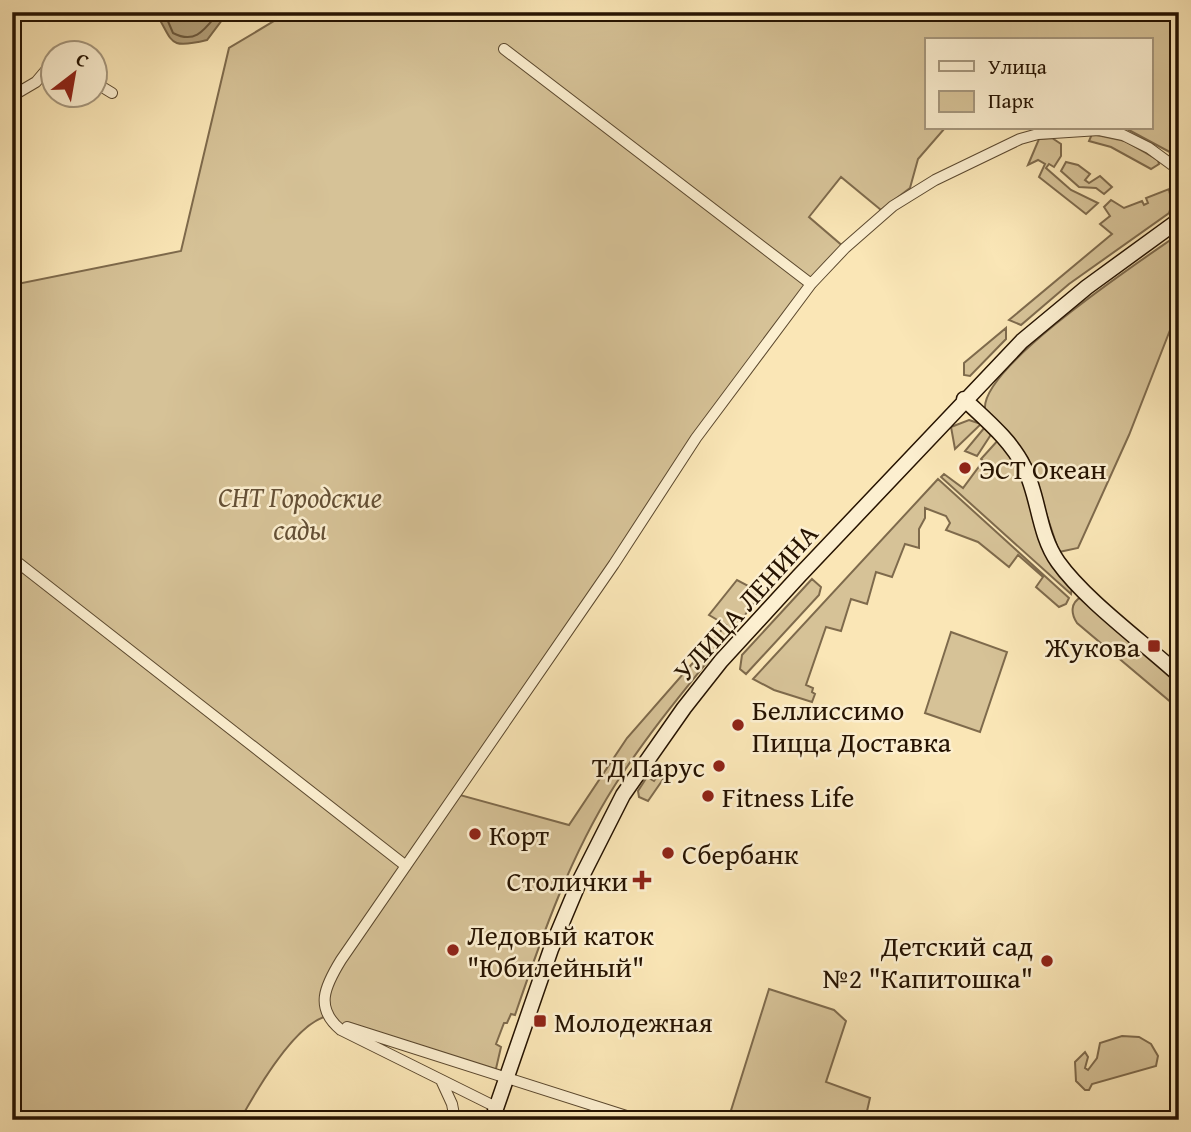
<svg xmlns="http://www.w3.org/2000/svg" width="1191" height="1132" viewBox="0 0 1191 1132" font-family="'Gentium Book Plus',serif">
  <rect width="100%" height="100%" fill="#fae6b6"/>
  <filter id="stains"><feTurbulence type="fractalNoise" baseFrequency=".00286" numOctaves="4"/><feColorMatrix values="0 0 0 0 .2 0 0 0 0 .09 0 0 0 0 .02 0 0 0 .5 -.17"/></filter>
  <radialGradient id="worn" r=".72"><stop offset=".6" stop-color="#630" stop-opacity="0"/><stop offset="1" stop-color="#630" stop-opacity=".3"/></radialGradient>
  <path fill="#d6c297" stroke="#7e6a4c" stroke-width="2" d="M 289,12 L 1179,12 L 1179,157 L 1125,128 L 1151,128 L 1151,40 L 927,40 L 927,128 L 945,128 L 918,159 L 910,188 L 881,210 L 841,177 L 809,217 L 845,248 L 737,386 L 456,794 L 569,825 L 627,738 L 726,625 L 709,615 L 737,580 L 756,590 L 755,602 C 708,663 657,719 615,785 C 570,856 542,936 515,1015 L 511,1014 L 507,1023 L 504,1023 L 496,1044 L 501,1047 L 495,1073 L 333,1023 L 327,1016 C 295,1024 256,1091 240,1120 L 12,1120 L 12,285 L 181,251 L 229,48 Z
    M 1092,134 L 1125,141 L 1158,160 L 1159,164 L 1151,169 L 1111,147 L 1089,141 Z
    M 1052,138 L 1061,144 L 1061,156 L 1054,167 L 1049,164 L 1046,168 L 1071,190 L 1098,203 L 1086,214 L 1039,177 L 1045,164 L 1038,160 L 1028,165 L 1039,139 Z
    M 1066,162 L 1078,165 L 1090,174 L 1085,180 L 1089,183 L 1100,176 L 1112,187 L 1104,194 L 1096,188 L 1079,187 L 1061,171 Z
    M 1169,189 L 1172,204 L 1169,213 L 1069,284 L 1021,325 L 1009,320 L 1112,234 L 1100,224 L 1110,216 L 1104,207 L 1111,200 L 1124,208 L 1142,201 L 1144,205 L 1148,203 L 1146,198 Z
    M 1179,234 L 1179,307 L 1172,325 L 1129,435 L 1078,548 L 1059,552 L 1028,459 L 1014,438 L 985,409 C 981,366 1142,260 1179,234 Z
    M 1006,328 L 1006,339 L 970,376 L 964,375 L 964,363 Z
    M 969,420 L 981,424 L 955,449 L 951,427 Z
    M 985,427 L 992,433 L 977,456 L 965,451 Z
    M 999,439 L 1013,457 L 1072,587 L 1071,594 L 941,477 L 944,474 L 963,488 L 983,461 L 981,459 Z
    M 938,479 L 1069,598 L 1066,604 L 1059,607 L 1036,587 L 1043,577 L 1018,555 L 1009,567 L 978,542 L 946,530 L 950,523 L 946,516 L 925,508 L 925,518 L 919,529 L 919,548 L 905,544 L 892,577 L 876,572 L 867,604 L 851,599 L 841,631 L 826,627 L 806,685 L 813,688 L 812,692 L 815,694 L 812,702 L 774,690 L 753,679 Z
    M 812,579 L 821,587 L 819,595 L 746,674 L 740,669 L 742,655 Z
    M 1081,597 L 1179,683 L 1179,709 L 1077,623 C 1071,614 1070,603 1081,597 Z
    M 951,632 L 1007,652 L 980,732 L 925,713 Z
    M 661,771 L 666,775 L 648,801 L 639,797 L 638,791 L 647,777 L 654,781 Z
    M 769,989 L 834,1010 L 846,1021 L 826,1082 L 870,1098 L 865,1120 L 728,1120 Z
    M 1122,1036 L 1139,1037 L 1151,1044 L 1158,1056 L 1156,1066 L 1092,1084 L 1089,1090 L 1085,1090 L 1076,1081 L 1075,1062 L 1085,1052 L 1088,1057 L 1085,1068 L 1088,1070 L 1097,1058 L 1100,1043 Z"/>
  <path fill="#b29e78" stroke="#7a6648" stroke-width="2" d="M 155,12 L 228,12 L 207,40 C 166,50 174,41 155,12 Z"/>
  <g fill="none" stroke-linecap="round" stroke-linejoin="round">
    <path stroke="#6c583c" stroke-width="2" d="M 164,12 L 173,33 C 196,45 205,29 219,12"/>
    <g stroke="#5b482e" stroke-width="12">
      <path id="street" d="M 504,49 L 811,284
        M 12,82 L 19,92 L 36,82 L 52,63
        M 94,82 L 112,93
        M 12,558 L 406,866
        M 347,1027 L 639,1120
        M 441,1080 L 452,1104 L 455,1120
        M 496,1107 L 341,1030 C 314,1008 325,986 341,960 L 614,564 L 696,438 L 811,284 L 845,248 L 893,206 L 935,180 L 1020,139 L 1038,134 L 1099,130 L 1123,135 L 1149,148 L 1179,170"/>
    </g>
    <g stroke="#261301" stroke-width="17">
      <path id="secondary" d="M 964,399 C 985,419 1011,440 1024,467 C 1039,496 1038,534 1058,562 C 1085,600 1143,642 1179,675
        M 492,1120 L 551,949 L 580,880 L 623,795 L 684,708 L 721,661 L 799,576 L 1022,341 L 1087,287 L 1179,220"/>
    </g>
    <use href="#street" stroke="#fcefd0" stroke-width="10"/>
    <use href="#secondary" stroke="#fcefd0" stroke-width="14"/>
  </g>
  <g fill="#8f2418" stroke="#fcefd0" stroke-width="2.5">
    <circle cx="965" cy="468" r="7"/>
    <rect x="1147" y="639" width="14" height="14" rx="3.5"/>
    <circle cx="738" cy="725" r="7"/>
    <circle cx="719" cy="766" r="7"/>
    <circle cx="708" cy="796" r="7"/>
    <circle cx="475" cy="834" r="7"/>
    <circle cx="668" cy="853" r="7"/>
    <path d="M638.5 869.5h7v7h7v7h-7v7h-7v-7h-7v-7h7z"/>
    <circle cx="453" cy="950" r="7"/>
    <circle cx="1047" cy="961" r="7"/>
    <rect x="533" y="1014" width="14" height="14" rx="3.5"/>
  </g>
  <g text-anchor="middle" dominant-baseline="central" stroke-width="5" stroke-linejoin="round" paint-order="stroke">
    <g font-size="28" fill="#261301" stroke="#fcefd0" text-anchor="start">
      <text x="979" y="468">ЭСТ Океан</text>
      <text x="1140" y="646" text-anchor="end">Жукова</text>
      <text x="752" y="709">Беллиссимо<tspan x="752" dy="32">Пицца Доставка</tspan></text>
      <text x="705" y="766" text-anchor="end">ТД Парус</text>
      <text x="722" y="796">Fitness Life</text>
      <text x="489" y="834">Корт</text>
      <text x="682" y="853">Сбербанк</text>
      <text x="628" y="880" text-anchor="end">Столички</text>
      <text x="467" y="934">Ледовый каток<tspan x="467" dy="32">"Юбилейный"</tspan></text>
      <text x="1033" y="945" text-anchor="end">Детский сад<tspan x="1033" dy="32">№2 "Капитошка"</tspan></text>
      <text x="554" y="1021">Молодежная</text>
    </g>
    <g font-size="28" font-style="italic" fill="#645036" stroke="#fcefd0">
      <text x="300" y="496">СНТ Городские<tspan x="300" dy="32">сады</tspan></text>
    </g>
    <g font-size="28" fill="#261301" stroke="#fcefd0">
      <text transform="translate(745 602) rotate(-48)">УЛИЦА ЛЕНИНА</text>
    </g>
  </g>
  <rect width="1191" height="1132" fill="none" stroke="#fae6b6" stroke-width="42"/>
  <rect x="14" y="14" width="1163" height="1104" fill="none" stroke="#261301" stroke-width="3.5"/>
  <rect x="21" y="21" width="1149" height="1090" fill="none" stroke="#261301" stroke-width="2"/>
  <rect x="925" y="38" width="228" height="91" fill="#fcefd0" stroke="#a6977d" stroke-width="2"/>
  <rect x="939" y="61" width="35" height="10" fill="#fcefd0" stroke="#a6977d" stroke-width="2"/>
  <text x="988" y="74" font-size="21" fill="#261301">Улица</text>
  <rect x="939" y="91" width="35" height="21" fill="#d6c297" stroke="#a6977d" stroke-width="2"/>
  <text x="988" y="108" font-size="21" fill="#261301">Парк</text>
  <g transform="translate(74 74) rotate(31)"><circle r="33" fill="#fcefd0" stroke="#a6977d" stroke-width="2"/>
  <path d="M0-5L12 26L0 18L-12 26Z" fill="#8f2418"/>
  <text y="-10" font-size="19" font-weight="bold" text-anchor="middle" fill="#261301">С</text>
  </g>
  <rect width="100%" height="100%" filter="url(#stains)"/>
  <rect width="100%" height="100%" fill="url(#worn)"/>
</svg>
